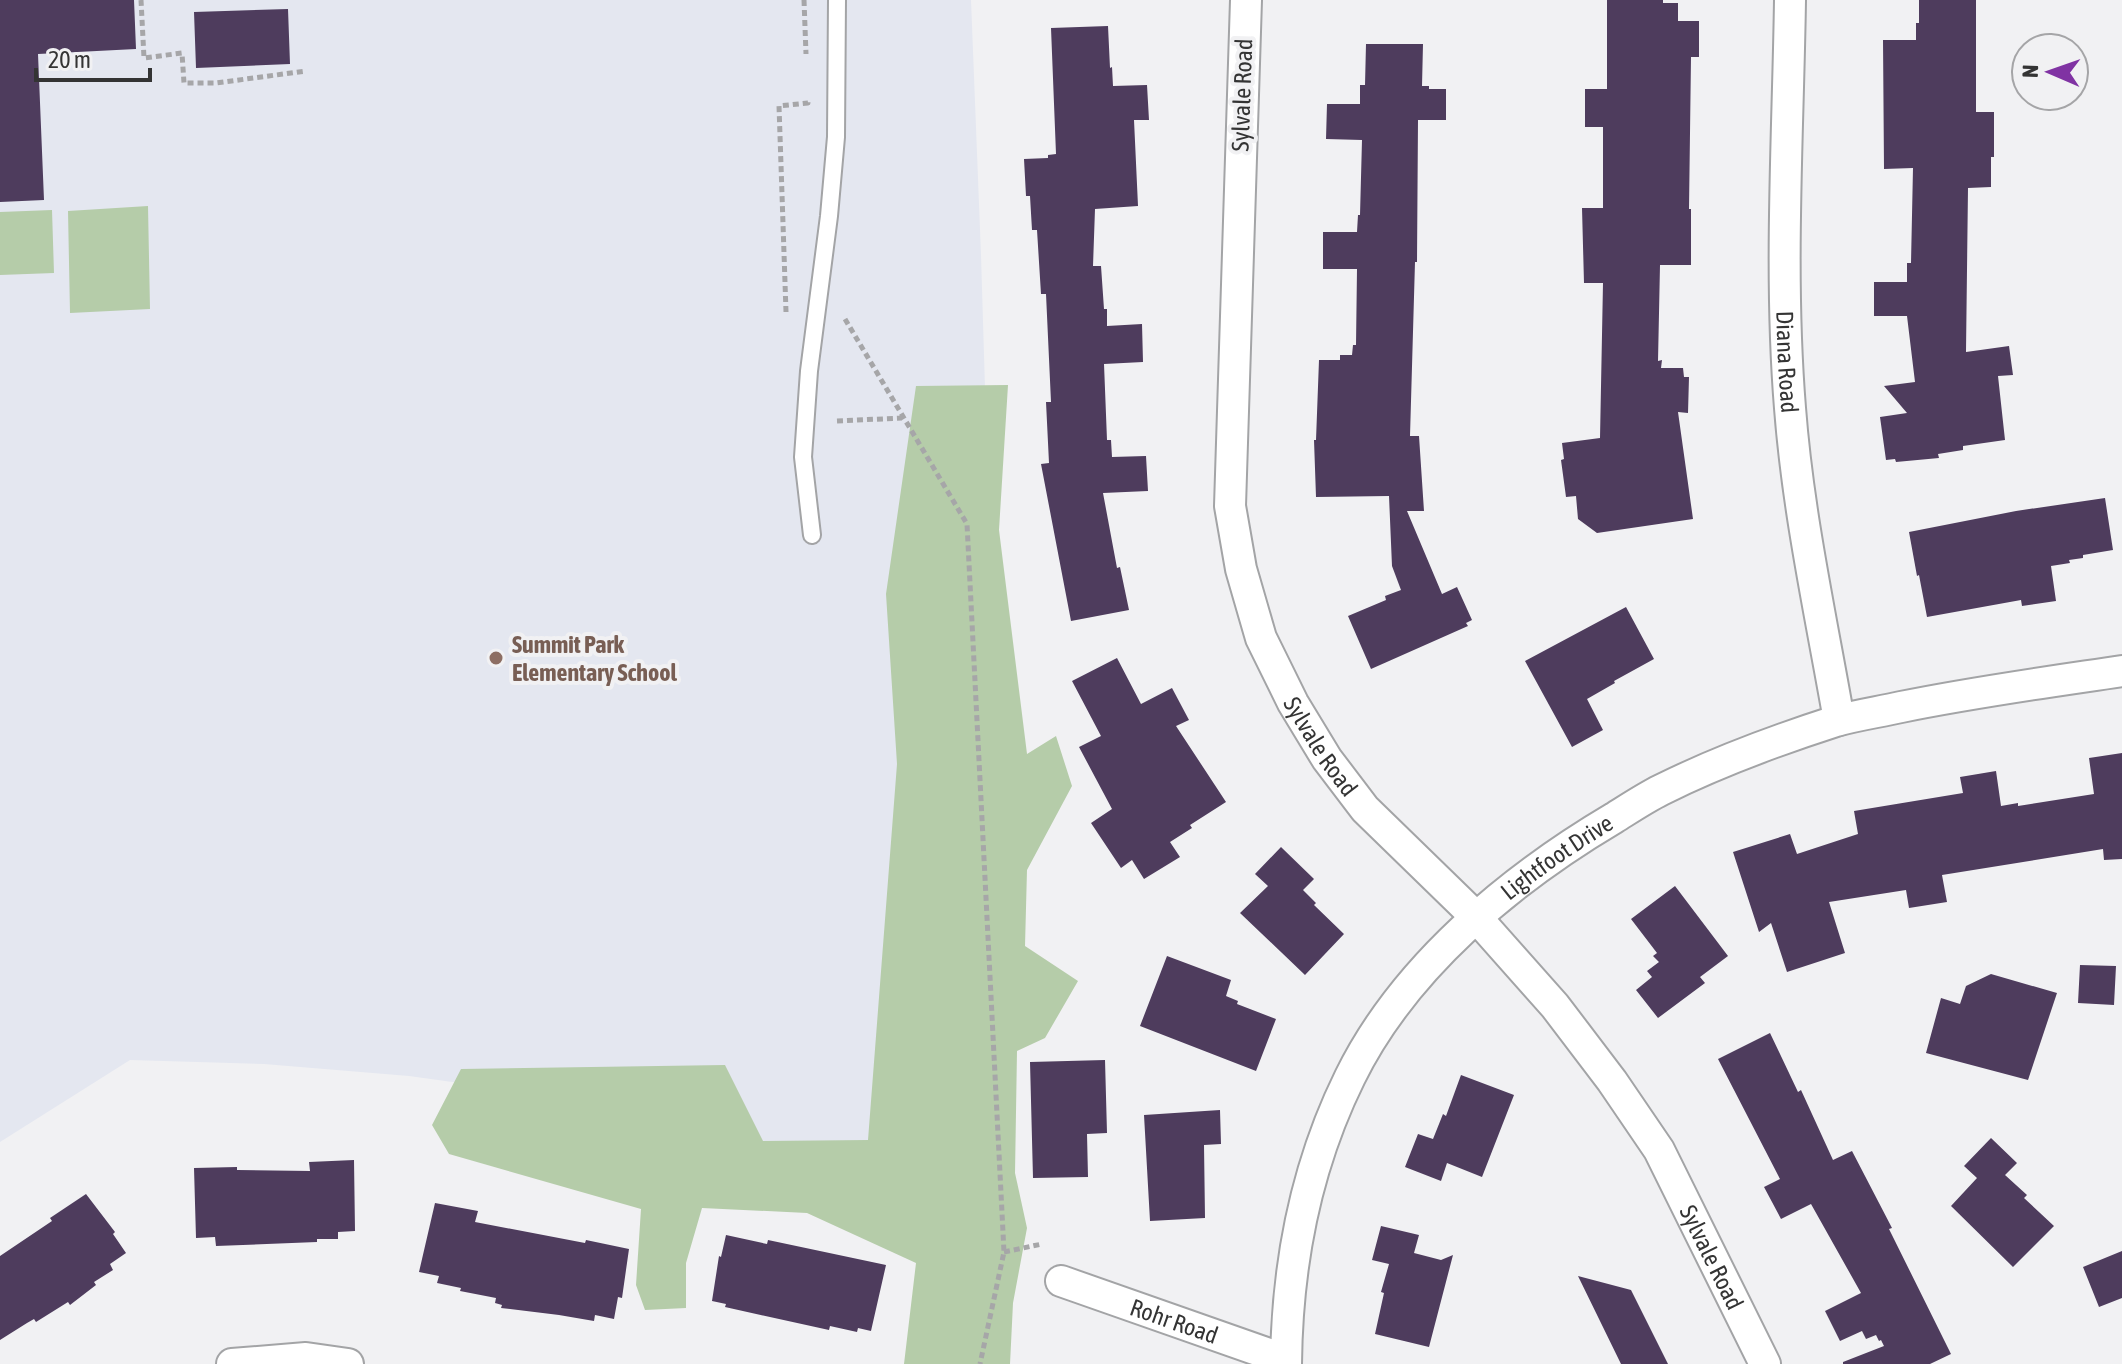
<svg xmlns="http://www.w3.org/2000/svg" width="2122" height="1364" viewBox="0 0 2122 1364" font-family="'Asap Condensed',sans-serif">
  <rect width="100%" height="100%" fill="#f1f1f3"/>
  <path fill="#e4e7f0" d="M 0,0 L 971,0 L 981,255 L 1010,1220 L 503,1089 L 409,1076 L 264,1064 L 130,1060 L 0,1142 Z"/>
  <path fill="#b5cca9" d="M 148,206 L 150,309 L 70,313 L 68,211 Z
    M 52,210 L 54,273 L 0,275 L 0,212 Z
    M 1008,385 L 999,530 L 1027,754 L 1056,736 L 1072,786 L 1027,870 L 1025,946 L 1078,981 L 1045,1038 L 1017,1051 L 1015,1173 L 1027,1228 L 1013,1303 L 1010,1364 L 904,1364 L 916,1263 L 807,1213 L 702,1208 L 686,1263 L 686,1308 L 645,1310 L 636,1285 L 641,1209 L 449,1154 L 432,1125 L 461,1069 L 725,1065 L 763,1141 L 868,1140 L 897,764 L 886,594 L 916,386 Z"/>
  <path fill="#4e3c5d" d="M 0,0 L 134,0 L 136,49 L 38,54 L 44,200 L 0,202 Z
    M 1607,0 L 1663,0 L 1663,3 L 1678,3 L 1678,21 L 1699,21 L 1699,57 L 1691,57 L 1689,209 L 1691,209 L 1691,265 L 1660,265 L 1658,361 L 1662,360 L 1661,368 L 1683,368 L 1684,377 L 1689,377 L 1688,413 L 1678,412 L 1693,519 L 1597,533 L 1578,519 L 1576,496 L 1566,497 L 1561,460 L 1564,459 L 1562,443 L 1600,438 L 1603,283 L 1584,283 L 1582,208 L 1603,208 L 1603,127 L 1585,127 L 1585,89 L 1607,89 Z
    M 1919,0 L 1976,0 L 1976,112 L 1994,112 L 1994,157 L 1991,157 L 1991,187 L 1968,188 L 1966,352 L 2009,346 L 2013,375 L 1998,376 L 2005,440 L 1963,446 L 1963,450 L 1938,454 L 1939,458 L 1896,462 L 1895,459 L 1886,460 L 1880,417 L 1907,413 L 1884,386 L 1915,382 L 1907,316 L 1874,316 L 1874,282 L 1907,282 L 1907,263 L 1911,263 L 1913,168 L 1884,169 L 1883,40 L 1916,40 L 1916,23 L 1919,23 Z
    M 288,9 L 290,64 L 196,68 L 194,12 Z
    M 1108,26 L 1110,68 L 1112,67 L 1113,86 L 1147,85 L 1149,120 L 1134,120 L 1138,206 L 1095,209 L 1093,266 L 1101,266 L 1104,309 L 1107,309 L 1107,326 L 1142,324 L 1143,362 L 1104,364 L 1107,440 L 1111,440 L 1112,457 L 1146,456 L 1148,491 L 1103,493 L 1117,568 L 1120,567 L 1129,610 L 1071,621 L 1041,464 L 1049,463 L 1046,402 L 1051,402 L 1046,294 L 1041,294 L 1037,230 L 1032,230 L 1030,196 L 1026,196 L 1024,159 L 1048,158 L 1048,155 L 1056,154 L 1051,28 Z
    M 1366,44 L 1423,44 L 1422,86 L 1429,86 L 1429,89 L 1446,89 L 1446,120 L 1418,120 L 1417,262 L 1415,262 L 1410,436 L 1419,436 L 1424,511 L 1407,511 L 1442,594 L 1457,587 L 1472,620 L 1466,623 L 1468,626 L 1371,669 L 1348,616 L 1386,600 L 1385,596 L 1401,590 L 1392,566 L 1389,496 L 1316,497 L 1314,440 L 1316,440 L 1319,360 L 1340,360 L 1340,355 L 1352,355 L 1353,345 L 1356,345 L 1357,269 L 1323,269 L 1323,232 L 1357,232 L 1358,215 L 1360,215 L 1362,140 L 1326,139 L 1327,104 L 1360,104 L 1360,85 L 1365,85 Z
    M 2105,498 L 2113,550 L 2083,555 L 2083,558 L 2069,560 L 2070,563 L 2051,566 L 2056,601 L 2022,606 L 2021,600 L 1927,617 L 1919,575 L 1917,576 L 1909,532 L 2016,511 Z
    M 1626,607 L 1654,659 L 1614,681 L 1615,683 L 1587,699 L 1603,730 L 1572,747 L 1525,661 Z
    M 1117,658 L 1141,704 L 1172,688 L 1189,720 L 1176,726 L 1226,802 L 1190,825 L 1192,828 L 1170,842 L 1180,857 L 1144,879 L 1132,860 L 1121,868 L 1091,823 L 1112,809 L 1079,747 L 1101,736 L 1072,681 Z
    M 2122,753 L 2122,859 L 2104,860 L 2103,849 L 1942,875 L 1947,902 L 1909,908 L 1906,890 L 1829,902 L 1845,953 L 1787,972 L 1771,923 L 1759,932 L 1733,852 L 1790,834 L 1797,854 L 1858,834 L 1854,811 L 1963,793 L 1960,777 L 1996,771 L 2001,806 L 2018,803 L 2018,806 L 2094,794 L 2089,758 Z
    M 1281,847 L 1314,879 L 1303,890 L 1316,903 L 1314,905 L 1344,934 L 1305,975 L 1240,913 L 1268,886 L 1255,874 Z
    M 1675,886 L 1728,956 L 1700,977 L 1705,983 L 1658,1018 L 1636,990 L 1652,977 L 1647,971 L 1659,962 L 1653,956 L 1657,953 L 1631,919 Z
    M 1167,956 L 1231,980 L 1226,996 L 1238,1001 L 1237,1004 L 1276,1019 L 1256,1071 L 1140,1026 Z
    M 2080,965 L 2116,966 L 2114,1005 L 2078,1003 Z
    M 1991,974 L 2057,993 L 2028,1080 L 1926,1053 L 1941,998 L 1960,1004 L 1966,986 Z
    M 1770,1033 L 1798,1092 L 1801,1090 L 1833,1160 L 1852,1151 L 1892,1228 L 1889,1229 L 1951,1354 L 1930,1364 L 1843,1364 L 1843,1362 L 1884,1346 L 1881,1340 L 1879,1341 L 1876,1335 L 1866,1339 L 1862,1331 L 1840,1341 L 1825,1311 L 1861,1293 L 1811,1204 L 1781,1219 L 1764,1187 L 1780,1179 L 1718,1059 Z
    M 1105,1060 L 1107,1133 L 1087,1134 L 1088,1177 L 1033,1178 L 1030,1062 Z
    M 1461,1075 L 1514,1095 L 1482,1177 L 1447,1163 L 1441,1181 L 1405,1167 L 1418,1134 L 1433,1139 L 1443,1114 L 1446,1116 Z
    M 1220,1110 L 1221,1144 L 1204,1145 L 1205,1218 L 1150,1221 L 1144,1115 Z
    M 1991,1138 L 2017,1163 L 2005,1175 L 2027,1195 L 2024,1198 L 2054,1226 L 2013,1267 L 1951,1206 L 1977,1178 L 1964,1166 Z
    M 354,1160 L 355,1231 L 338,1232 L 338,1239 L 317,1239 L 317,1242 L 216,1246 L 215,1237 L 196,1238 L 194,1168 L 237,1167 L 237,1170 L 310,1171 L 309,1162 Z
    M 86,1194 L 115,1232 L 113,1234 L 126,1253 L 110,1264 L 113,1270 L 94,1282 L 96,1285 L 70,1305 L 68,1302 L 36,1322 L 34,1319 L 27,1323 L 0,1340 L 0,1256 L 52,1221 L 50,1218 Z
    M 435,1203 L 478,1211 L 475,1222 L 585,1243 L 586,1240 L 629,1249 L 622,1298 L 618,1297 L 614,1319 L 595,1315 L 594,1321 L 559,1315 L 501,1308 L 502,1305 L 495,1303 L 496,1298 L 460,1291 L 461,1288 L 437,1283 L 439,1276 L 419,1272 Z
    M 1381,1226 L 1419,1235 L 1414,1253 L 1441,1260 L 1453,1255 L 1429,1347 L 1375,1334 L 1384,1293 L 1381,1292 L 1389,1264 L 1372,1260 Z
    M 726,1235 L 767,1244 L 768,1240 L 886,1265 L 871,1331 L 858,1328 L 857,1332 L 830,1326 L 829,1330 L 725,1307 L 726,1304 L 712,1301 L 719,1256 L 721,1257 Z
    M 2122,1251 L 2122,1298 L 2099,1307 L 2083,1267 Z
    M 1578,1276 L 1631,1290 L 1668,1364 L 1621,1364 Z"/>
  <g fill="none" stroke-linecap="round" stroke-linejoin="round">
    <g stroke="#a3a4a6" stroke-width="20">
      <path id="service" d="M 812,535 L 803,457 L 809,371 L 829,216 L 836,137 L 837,0"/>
    </g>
    <g stroke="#a3a4a6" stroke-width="34">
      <g id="minor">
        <path id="s1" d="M 1246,0 L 1230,506 L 1241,569 L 1261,638 L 1293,703 L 1327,759 L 1365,809 L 1476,917 L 1555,1006 L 1612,1081 L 1659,1150 L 1765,1364"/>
        <path id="s2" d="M 1790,0 C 1788,135 1779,272 1790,408 C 1798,513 1821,617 1839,720"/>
        <path id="s3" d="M 1061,1281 L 1286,1360"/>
        <path d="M 232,1364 L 306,1358 L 348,1364"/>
        <path id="s4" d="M 1286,1364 C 1287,1265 1306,1166 1350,1077 C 1404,967 1511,879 1614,818 C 1630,808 1645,798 1661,790 C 1717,762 1777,740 1836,721 C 1857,715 1879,712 1901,707 C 1974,692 2048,682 2122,671"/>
      </g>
    </g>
    <path stroke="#a6a6a8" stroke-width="5" stroke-dasharray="6 4" stroke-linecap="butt" d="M 141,0 L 144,58 L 182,53 L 184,83 L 216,83 L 306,71
      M 804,0 L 806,54
      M 786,312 L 779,106 L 808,103 L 808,100
      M 845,319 L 967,524 L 1004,1252 L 980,1364
      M 837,421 L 902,418
      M 1004,1252 L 1042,1244"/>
    <use href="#service" stroke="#fff" stroke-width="16"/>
    <use href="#minor" stroke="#fff" stroke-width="30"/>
  </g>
  <circle fill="#8d6e63" stroke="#f1f1f3" stroke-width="3" cx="496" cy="658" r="8"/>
  <g text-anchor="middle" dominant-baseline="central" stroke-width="8" stroke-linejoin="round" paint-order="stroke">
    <g font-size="24" fill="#343434" stroke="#f1f1f3">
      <text transform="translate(1242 95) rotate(-88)">Sylvale Road</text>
      <text stroke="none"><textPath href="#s2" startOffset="362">Diana Road</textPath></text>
      <text stroke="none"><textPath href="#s1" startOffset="766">Sylvale Road</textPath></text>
      <text stroke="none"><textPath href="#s4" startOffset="602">Lightfoot Drive</textPath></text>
      <text stroke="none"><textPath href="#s1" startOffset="1414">Sylvale Road</textPath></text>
      <text stroke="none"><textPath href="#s3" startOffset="120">Rohr Road</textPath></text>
    </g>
    <g font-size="24" font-weight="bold" fill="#785e54" stroke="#f1f1f3" text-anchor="start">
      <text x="512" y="644">Summit Park<tspan x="512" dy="28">Elementary School</tspan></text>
    </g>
  </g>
  <g transform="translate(2050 72) rotate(272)"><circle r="38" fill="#f1f1f3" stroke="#a5a5a7" stroke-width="2"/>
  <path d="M0-6L14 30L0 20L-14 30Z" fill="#8033a3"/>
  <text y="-12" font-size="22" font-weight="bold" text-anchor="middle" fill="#343434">N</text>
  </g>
  <path d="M36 68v12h114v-12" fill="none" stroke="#343434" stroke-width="4"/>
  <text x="48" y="68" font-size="24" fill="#343434" stroke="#f1f1f3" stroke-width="6" paint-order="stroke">20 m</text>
</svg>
